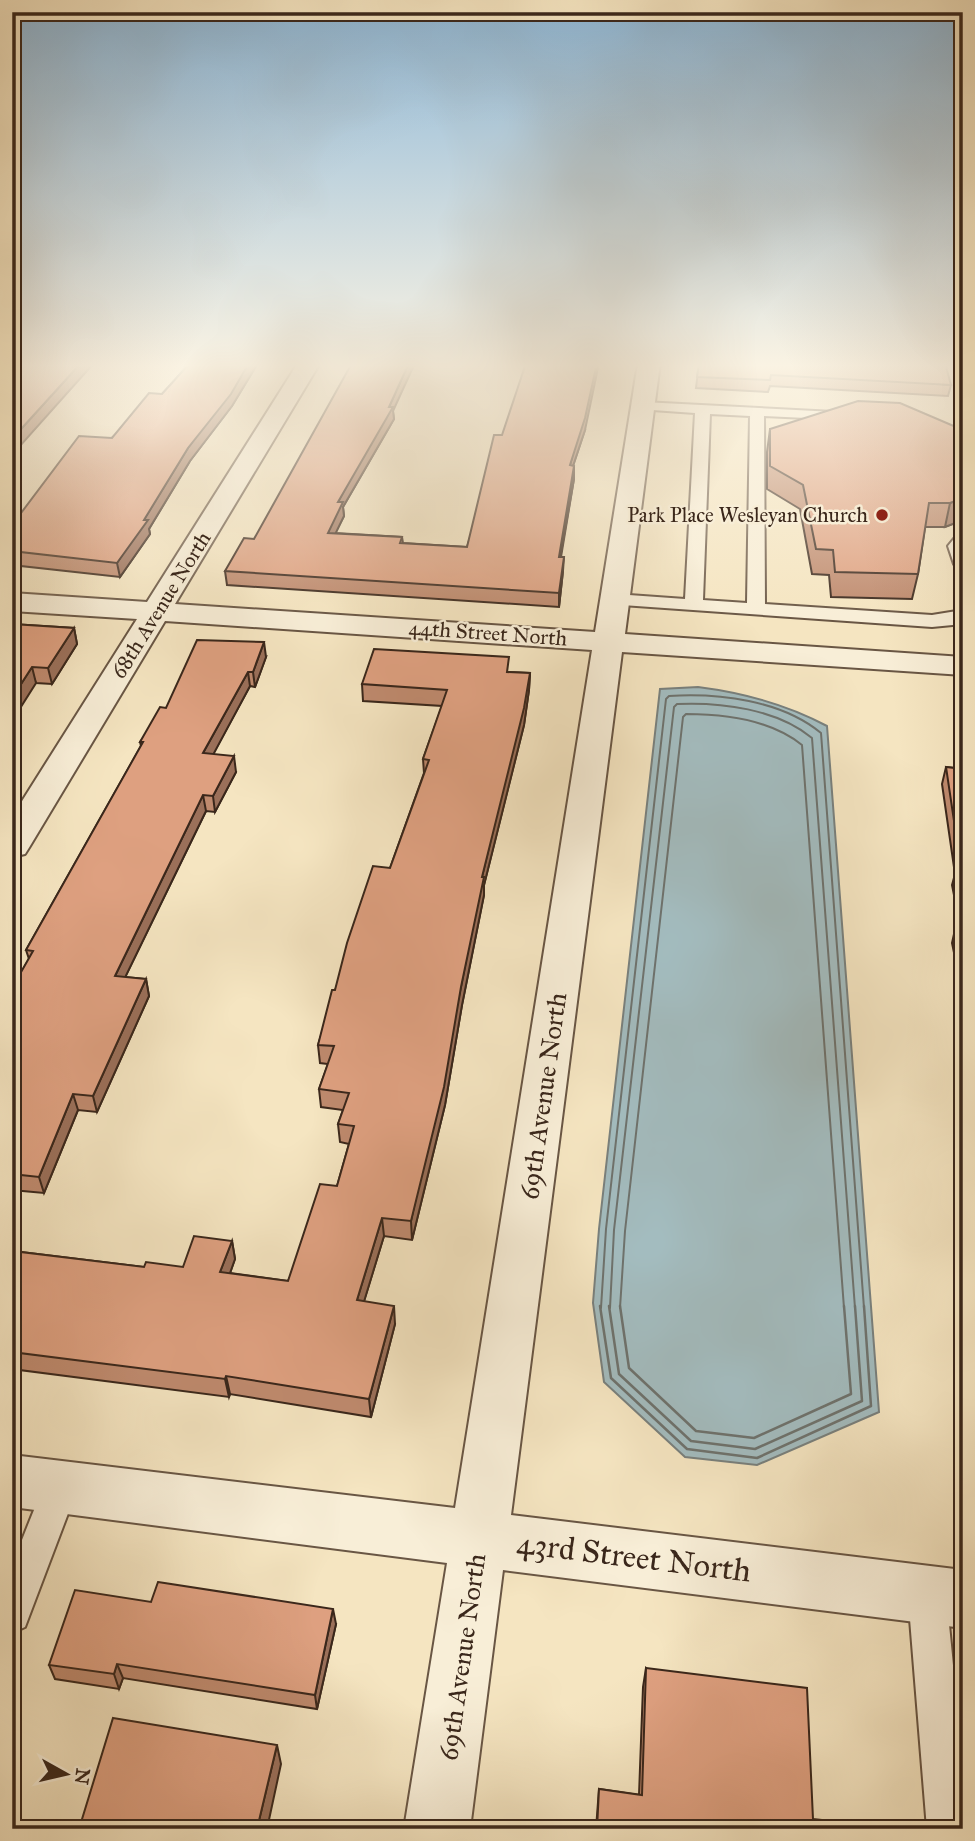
<svg xmlns="http://www.w3.org/2000/svg" width="975" height="1841" viewBox="0 0 975 1841" font-family="'IM FELL Great Primer',serif">
  <rect width="100%" height="100%" fill="#f5e5c1"/>
  <filter id="stains"><feTurbulence type="fractalNoise" baseFrequency=".00286" numOctaves="4"/><feColorMatrix values="0 0 0 0 .2 0 0 0 0 .09 0 0 0 0 .02 0 0 0 .5 -.17"/></filter>
  <radialGradient id="worn" r=".72"><stop offset=".6" stop-color="#630" stop-opacity="0"/><stop offset="1" stop-color="#630" stop-opacity=".3"/></radialGradient>
  <path fill="#a3bcbf" stroke="#79807d" stroke-width="2" d="M 698,687 C 745,693 786,704 827,726 L 879,1412 L 757,1465 L 685,1457 L 604,1382 L 593,1303 L 599,1229 L 660,689 Z"/>
  <g fill="none" stroke-linecap="round" stroke-linejoin="round">
    <path stroke="#6e726d" stroke-width="2" d="M 601,1308 L 606,1229 L 666,699 L 669,696 C 719,693 781,700 821,733 L 864,1308
      M 610,1308 L 614,1230 L 674,707 L 677,704 C 721,702 777,709 812,738 L 855,1308
      M 620,1308 L 625,1231 L 683,717 L 686,714 C 725,714 771,720 802,745 L 844,1308"/>
    <path stroke="#6e726d" stroke-width="2.5" d="M 600,1306 L 611,1378 L 687,1449 L 757,1458 L 871,1406 L 864,1306
      M 609,1306 L 619,1374 L 691,1441 L 755,1449 L 862,1401 L 855,1306
      M 620,1306 L 629,1368 L 696,1431 L 754,1438 L 851,1394 L 844,1306"/>
    <g stroke="#695644" stroke-width="4">
      <path id="lane" d="M 643,402 L 854,413 L 856,416 L 849,420 L 764,416 L 765,604 L 932,615 L 963,610 L 963,624 L 932,627 L 608,604 L 606,600 L 608,596 L 615,594 L 685,599 L 695,413 L 638,409 L 636,406 L 638,403 ZM 710,414 L 750,416 L 747,603 L 703,600 Z
        M 963,534 L 963,569 L 954,564 L 948,546 L 957,535 Z
        M 60,1470 L 72,1475 L 78,1487 L 25,1627 L 12,1633 L 12,1565 L 48,1475 Z
        M 927,1575 L 940,1581 L 946,1594 L 963,1767 L 963,1829 L 927,1829 L 908,1594 L 914,1581 Z"/>
    </g>
    <g stroke="#695644" stroke-width="4">
      <path id="street" d="M 298,363 L 320,363 L 175,604 L 595,632 L 638,363 L 660,363 L 625,634 L 963,657 L 963,675 L 622,652 L 511,1515 L 963,1570 L 963,1628 L 503,1570 L 470,1829 L 404,1829 L 447,1563 L 12,1507 L 12,1455 L 455,1508 L 592,650 L 165,621 L 30,846 L 25,854 L 12,857 L 12,817 L 137,619 L 12,611 L 12,593 L 147,602 Z"/>
    </g>
    <use href="#lane" fill="#f8eed7" fill-rule="evenodd"/>
    <use href="#street" fill="#f8eed7" fill-rule="evenodd"/>
  </g>
  <path fill="#bf8a6e" stroke="#3a271b" stroke-width="2" d="M 190,363 L 258,363 L 232,406 L 190,461 L 149,529 L 150,534 L 120,577 L 12,565 L 12,525 L 162,394 Z
    M 699,363 L 951,385 L 948,396 L 770,386 L 768,392 L 696,388 Z
    M 393,411 L 394,419 L 343,507 L 344,516 L 335,533 L 402,537 L 403,543 L 467,547 L 502,435 L 585,430 L 573,466 L 574,479 L 561,557 L 563,571 L 559,607 L 227,585 L 225,571 L 254,539 Z
    M 770,429 L 963,430 L 963,520 L 945,527 L 925,527 L 918,574 L 912,599 L 831,597 L 829,575 L 812,574 L 800,509 L 767,489 L 767,452 Z
    M 12,624 L 74,628 L 77,644 L 52,684 L 36,683 Z
    M 266,657 L 255,687 L 250,686 L 213,754 L 236,772 L 215,812 L 206,811 L 125,977 L 146,979 L 149,996 L 97,1112 L 78,1110 L 44,1193 L 12,1190 L 12,988 L 29,959 L 26,950 L 141,746 L 140,742 L 166,708 Z
    M 509,672 L 530,673 L 529,690 L 524,725 L 484,885 L 484,895 L 462,1005 L 445,1105 L 412,1240 L 384,1236 L 364,1301 L 395,1324 L 371,1417 L 230,1394 L 229,1397 L 12,1369 L 12,1251 L 144,1267 L 183,1267 L 232,1241 L 235,1259 L 230,1273 L 288,1281 L 337,1186 L 349,1144 L 340,1142 L 338,1124 L 343,1110 L 321,1107 L 319,1089 L 328,1064 L 320,1063 L 318,1045 L 335,990 L 390,868 L 424,773 L 423,759 L 442,706 L 363,701 L 362,684 Z
    M 963,688 L 963,720 L 960,700 Z
    M 946,767 L 963,769 L 963,978 L 959,977 L 952,943 L 956,925 L 960,925 L 952,885 L 955,874 L 942,784 Z
    M 151,1602 L 336,1624 L 317,1709 L 123,1678 L 119,1689 L 55,1679 L 49,1665 Z
    M 646,1668 L 813,1819 L 831,1829 L 596,1829 L 599,1789 L 639,1795 L 643,1687 Z"/>
  <path fill="#9b705a" stroke="#3a271b" stroke-width="2" d="M 81,363 L 94,363 L 12,455 L 12,439 Z
    M 249,363 L 258,363 L 232,406 L 190,461 L 149,529 L 150,534 L 120,577 L 117,563 L 188,448 Z
    M 409,363 L 415,363 L 393,411 L 394,419 L 343,507 L 344,516 L 329,547 L 328,533 L 338,502 L 389,407 Z
    M 597,363 L 599,363 L 585,430 L 569,478 L 570,465 Z
    M 574,466 L 574,479 L 558,570 L 559,557 Z
    M 963,498 L 963,520 L 945,527 L 950,503 Z
    M 564,557 L 563,571 L 559,607 L 559,593 Z
    M 74,628 L 77,644 L 52,684 L 48,668 Z
    M 264,642 L 266,657 L 255,687 L 253,672 Z
    M 32,667 L 36,683 L 12,721 L 12,698 Z
    M 248,672 L 250,686 L 206,768 L 203,753 Z
    M 530,673 L 529,690 L 524,725 L 484,885 L 484,895 L 462,1005 L 445,1105 L 412,1240 L 411,1221 L 461,987 L 482,877 Z
    M 234,756 L 236,772 L 215,812 L 213,796 Z
    M 203,795 L 206,811 L 118,992 L 115,976 Z
    M 146,979 L 149,996 L 97,1112 L 93,1096 Z
    M 73,1094 L 78,1110 L 44,1193 L 39,1177 Z
    M 382,1218 L 384,1236 L 359,1318 L 357,1300 Z
    M 232,1241 L 235,1259 L 224,1290 L 220,1272 Z
    M 394,1306 L 395,1324 L 371,1417 L 369,1399 Z
    M 226,1376 L 230,1394 L 229,1397 L 225,1379 Z
    M 333,1609 L 336,1624 L 317,1709 L 315,1695 Z
    M 117,1664 L 123,1678 L 119,1689 L 114,1674 Z
    M 277,1745 L 281,1764 L 267,1829 L 257,1829 Z"/>
  <path fill="#dea080" stroke="#3a271b" stroke-width="2" d="M 12,363 L 81,363 L 12,439 Z
    M 190,363 L 249,363 L 231,394 L 188,448 L 144,520 L 148,520 L 117,563 L 12,551 L 12,525 L 79,436 L 112,438 L 149,393 L 162,394 Z
    M 352,363 L 409,363 L 389,407 L 393,407 L 338,502 L 343,502 L 328,533 L 402,537 L 400,543 L 467,547 L 494,435 L 502,435 L 526,363 L 597,363 L 585,418 L 570,465 L 574,466 L 559,557 L 564,557 L 559,593 L 225,571 L 244,538 L 254,539 Z
    M 699,363 L 945,363 L 951,385 L 771,375 L 770,380 L 697,377 Z
    M 858,401 L 900,403 L 963,430 L 963,498 L 950,503 L 929,503 L 918,574 L 835,572 L 833,550 L 816,549 L 803,485 L 770,466 L 770,429 Z
    M 12,624 L 74,628 L 48,668 L 32,667 L 12,698 Z
    M 197,640 L 264,642 L 253,672 L 248,672 L 203,753 L 234,756 L 213,796 L 203,795 L 115,976 L 146,979 L 93,1096 L 73,1094 L 39,1177 L 12,1174 L 12,988 L 33,951 L 26,950 L 143,742 L 140,742 L 160,707 L 166,708 Z
    M 374,649 L 509,657 L 507,672 L 530,673 L 524,708 L 482,877 L 484,877 L 461,987 L 444,1087 L 411,1221 L 382,1218 L 357,1300 L 394,1306 L 369,1399 L 226,1376 L 225,1379 L 12,1352 L 12,1251 L 144,1267 L 146,1262 L 183,1267 L 194,1236 L 232,1241 L 220,1272 L 288,1281 L 320,1184 L 337,1186 L 354,1126 L 338,1124 L 349,1093 L 319,1089 L 334,1046 L 318,1045 L 332,990 L 335,990 L 347,943 L 373,866 L 390,868 L 429,760 L 423,759 L 447,690 L 362,684 Z
    M 946,767 L 963,769 L 963,897 L 957,868 L 961,868 Z
    M 956,925 L 963,926 L 963,952 Z
    M 158,1582 L 333,1609 L 315,1695 L 117,1664 L 114,1674 L 49,1665 L 75,1590 L 151,1602 Z
    M 646,1668 L 807,1688 L 813,1819 L 830,1821 L 831,1829 L 597,1829 L 599,1789 L 642,1795 Z
    M 113,1718 L 277,1745 L 257,1829 L 79,1829 Z"/>
  <linearGradient id="sky" x2="0" y2="1"><stop stop-color="#8cb7d8"/><stop offset="0.59" stop-color="#faf3e3"/><stop offset="1" stop-color="#faf3e3" stop-opacity="0"/></linearGradient>
  <rect width="975" height="620" fill="url(#sky)"/>
  <circle fill="#8f2418" stroke="#f8eed7" stroke-width="2.5" cx="882" cy="515" r="7"/>
  <g text-anchor="middle" dominant-baseline="central" stroke-width="5" stroke-linejoin="round" paint-order="stroke">
    <g font-size="21" fill="#3a271b" stroke="#f8eed7" text-anchor="end">
      <text x="868" y="515">Park Place Wesleyan Church</text>
    </g>
    <g font-size="21" fill="#3a271b" stroke="#f8eed7">
      <text transform="translate(161 605) rotate(-58)">68th Avenue North</text>
      <text transform="translate(488 633) rotate(4)">44th Street North</text>
    </g>
    <g font-size="26" fill="#3a271b" stroke="#f8eed7">
      <text transform="translate(543 1096) rotate(-82)">69th Avenue North</text>
      <text transform="translate(462 1657) rotate(-82)">69th Avenue North</text>
    </g>
    <g font-size="32" fill="#3a271b" stroke="#f8eed7">
      <text transform="translate(634 1557) rotate(7)">43rd Street North</text>
    </g>
  </g>
  <rect width="975" height="1841" fill="none" stroke="#f5e5c1" stroke-width="42"/>
  <rect x="14" y="14" width="947" height="1813" fill="none" stroke="#3a271b" stroke-width="3.5"/>
  <rect x="21" y="21" width="933" height="1799" fill="none" stroke="#3a271b" stroke-width="2"/>
  <g transform="translate(66 1774) rotate(98)" stroke="#f8eed7" stroke-width="5" paint-order="stroke">
  <path d="M0-5L12 26L0 18L-12 26Z" fill="#3a271b"/>
  <text y="-10" font-size="19" font-weight="bold" text-anchor="middle" fill="#3a271b">N</text>
  </g>
  <rect width="100%" height="100%" filter="url(#stains)"/>
  <rect width="100%" height="100%" fill="url(#worn)"/>
</svg>
